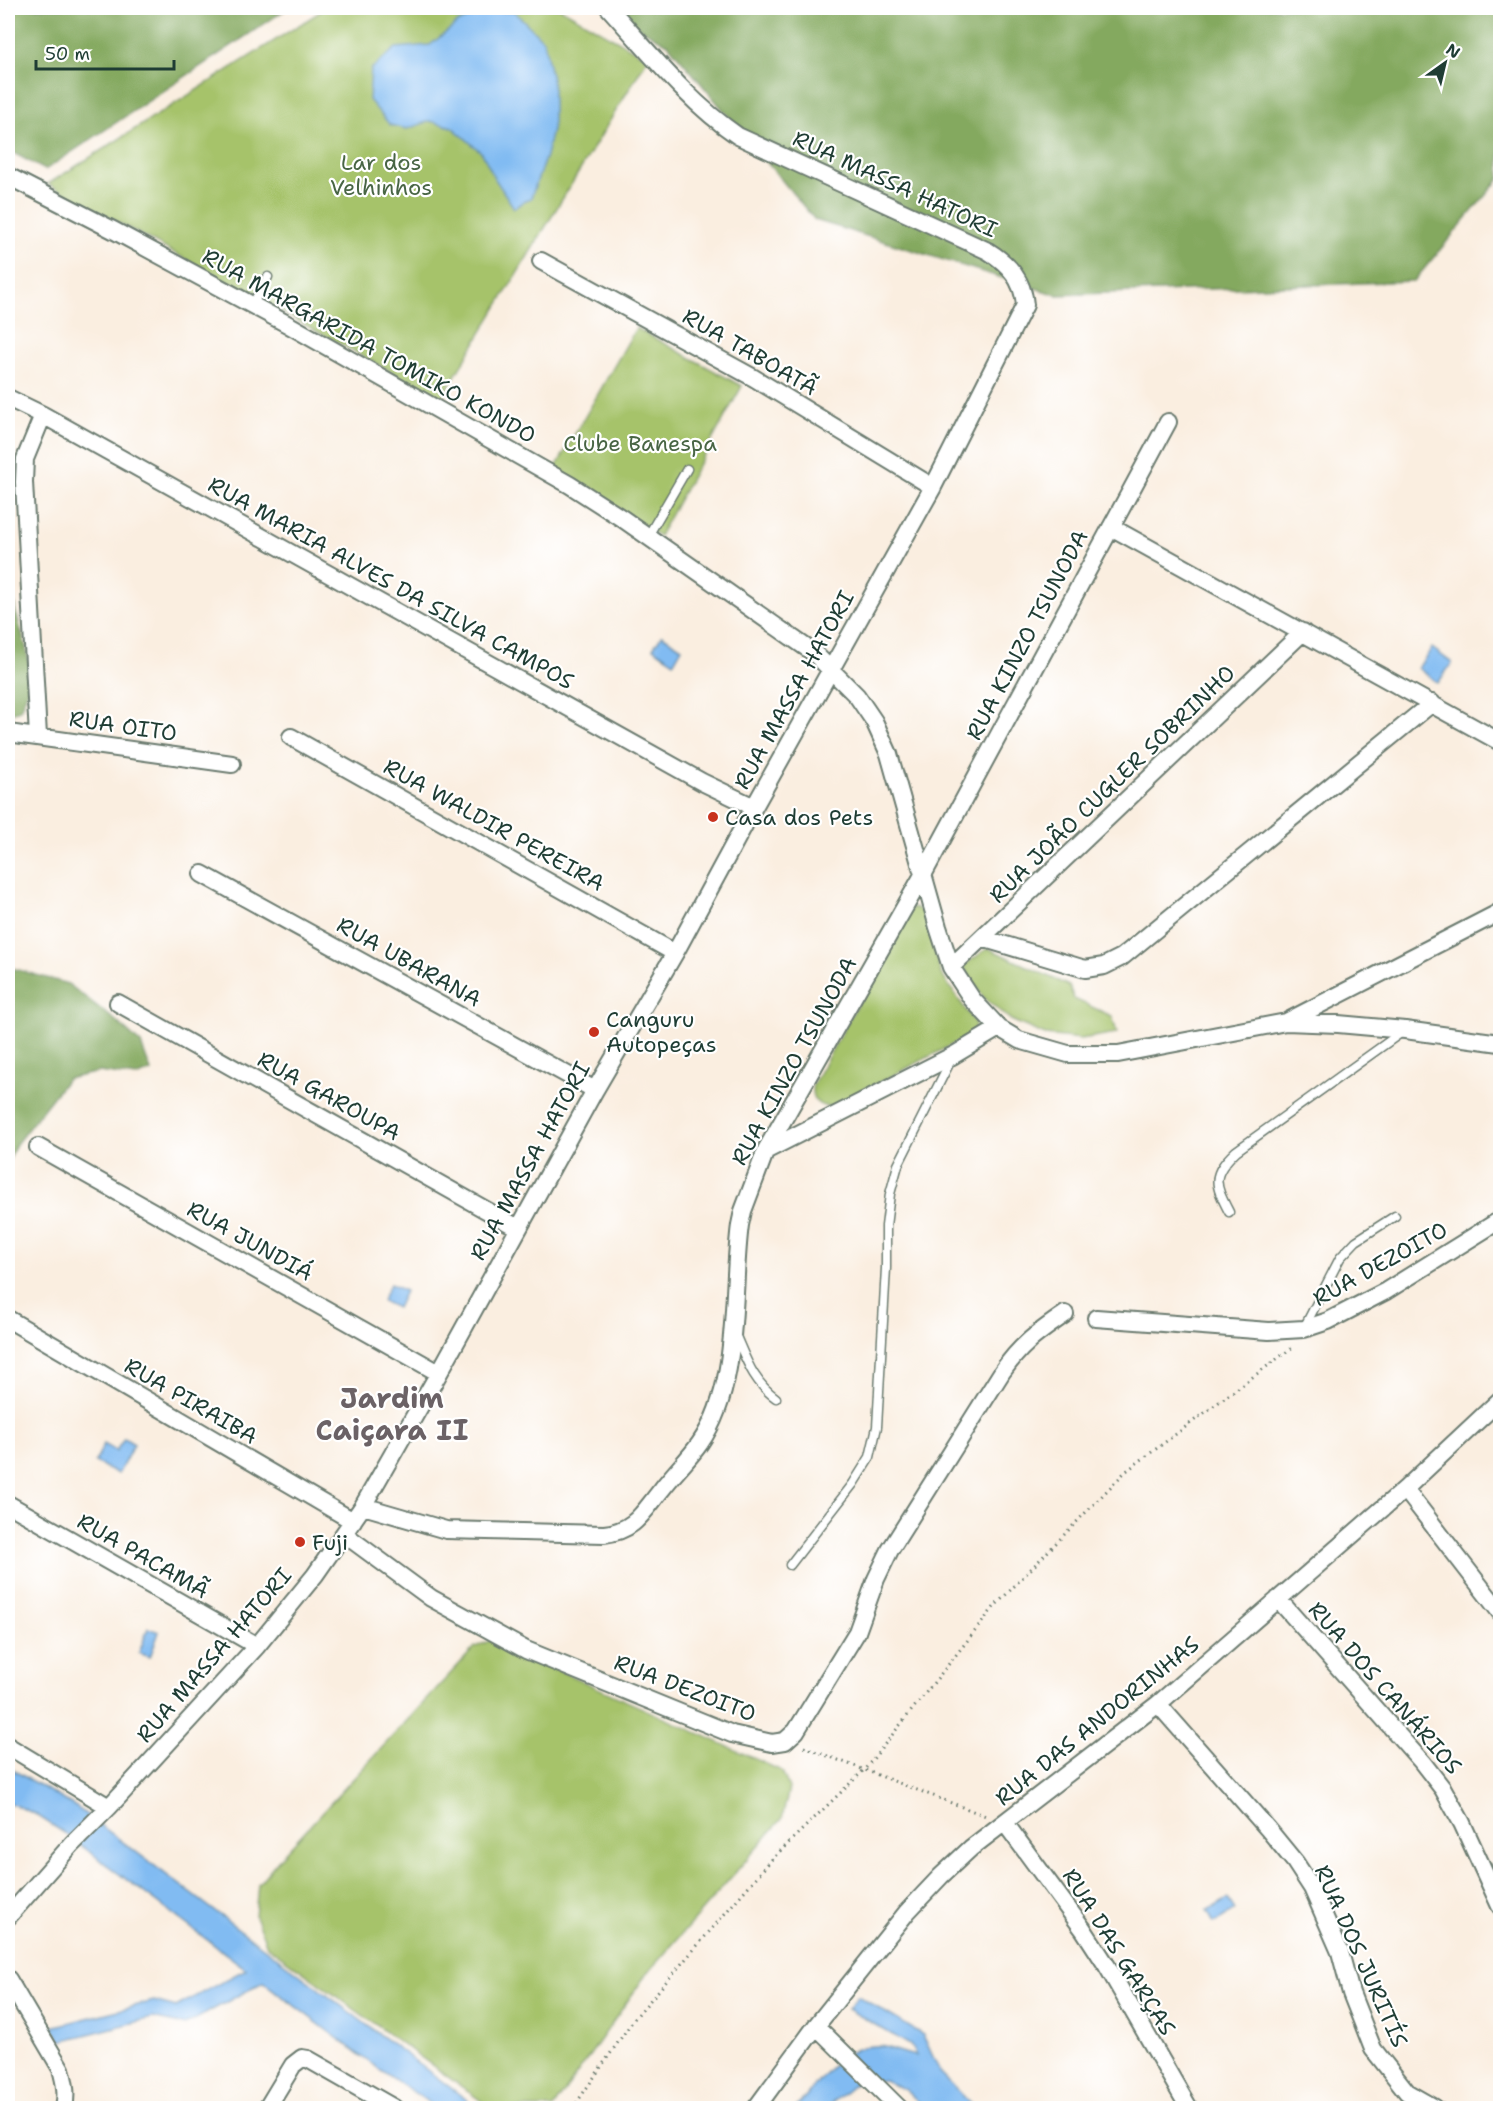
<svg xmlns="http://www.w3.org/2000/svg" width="1508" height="2116" viewBox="0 0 1508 2116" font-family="'Shantell Sans',sans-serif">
  <rect width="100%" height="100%" fill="#fff"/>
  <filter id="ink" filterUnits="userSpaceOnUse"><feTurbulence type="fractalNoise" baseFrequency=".0167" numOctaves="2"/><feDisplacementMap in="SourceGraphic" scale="12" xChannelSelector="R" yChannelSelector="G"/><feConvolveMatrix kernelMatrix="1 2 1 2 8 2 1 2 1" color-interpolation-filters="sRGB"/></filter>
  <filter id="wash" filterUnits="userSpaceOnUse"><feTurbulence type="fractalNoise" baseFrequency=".008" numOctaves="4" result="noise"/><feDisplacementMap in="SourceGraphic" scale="24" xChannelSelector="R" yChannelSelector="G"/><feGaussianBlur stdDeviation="1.35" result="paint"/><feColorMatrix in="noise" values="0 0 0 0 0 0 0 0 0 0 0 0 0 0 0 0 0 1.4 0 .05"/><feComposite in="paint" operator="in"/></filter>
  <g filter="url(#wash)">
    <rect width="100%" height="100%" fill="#faeee0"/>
    <path fill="#a6c36a" stroke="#62804f" stroke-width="1.5" d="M 326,8 L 560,8 L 648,58 L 441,399 L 48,184 Z
      M 636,328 L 742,386 L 659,536 L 555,469 Z
      M 911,908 L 917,908 L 924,913 L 941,974 L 975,1023 L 975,1029 L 971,1035 L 834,1106 C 819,1109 809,1099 813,1084 Z
      M 988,948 L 1069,986 L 1074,999 L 1112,1016 L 1117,1033 L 1081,1039 L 1045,1035 L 1011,1020 L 983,997 L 963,966 Z
      M 491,1640 L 782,1771 L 789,1788 L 782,1819 L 645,1976 L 553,2108 L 491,2108 L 267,1946 L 255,1916 L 258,1884 L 279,1859 L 475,1647 Z"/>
    <path fill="#84a95e" stroke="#527349" stroke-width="1.5" d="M 8,8 L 288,8 L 45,170 L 8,150 Z
      M 605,8 L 1500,8 L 1500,178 L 1414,281 L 1057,295 L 815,220 L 668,44 Z
      M 8,568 L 16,613 L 26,647 L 32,680 L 20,710 L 8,714 Z
      M 8,967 L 68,984 L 115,1020 L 141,1044 L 151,1071 L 136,1077 L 99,1072 L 67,1079 L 16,1144 L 8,1163 Z"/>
    <path fill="#81bbf2" stroke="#507c93" stroke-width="1.5" d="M 487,11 L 515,12 L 544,41 L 553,85 L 553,125 L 546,156 L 531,198 L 514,208 L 495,179 L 482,153 L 452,127 L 430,121 L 407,129 L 390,125 L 369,100 L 371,69 L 396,48 L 430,45 L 459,22 Z
      M 662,635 L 682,648 L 674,662 L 653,648 Z
      M 1432,648 L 1452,663 L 1438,683 L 1418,668 Z
      M 390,1284 L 405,1291 L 397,1308 L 382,1301 Z
      M 124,1438 L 134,1444 L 118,1474 L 95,1462 L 104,1444 L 116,1451 Z
      M 148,1628 L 159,1632 L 150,1657 L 139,1653 Z
      M 8,1767 L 76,1807 L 467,2100 L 473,2108 L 434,2108 L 425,2100 L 369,2062 L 263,1982 L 185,2025 L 152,2018 L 61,2041 L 52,2027 L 154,2001 L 176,2007 L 246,1969 L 63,1832 L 35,1814 L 8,1802 Z
      M 1228,1899 L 1235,1910 L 1214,1923 L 1207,1911 Z
      M 858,1996 L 923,2035 L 940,2072 L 975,2108 L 924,2108 L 905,2090 L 884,2080 L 855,2084 L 826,2108 L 796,2108 C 817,2084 842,2042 880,2046 C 892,2048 904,2054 916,2056 L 910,2045 L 848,2009 Z"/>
  </g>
  <g filter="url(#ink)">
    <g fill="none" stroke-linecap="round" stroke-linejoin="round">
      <g stroke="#6c7b70" stroke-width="11">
        <path id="service" d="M 252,305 L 268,277
          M 648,536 L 687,469
          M 1229,1212 C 1214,1183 1211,1175 1236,1151 L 1402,1032
          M 1305,1326 L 1340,1258 L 1356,1241 L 1395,1216
          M 735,1334 C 746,1359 753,1382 776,1398
          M 790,1565 L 853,1484 L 870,1457 L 877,1427 L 886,1268 L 886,1226 L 890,1194 L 898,1165 L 952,1058"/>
      </g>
      <g stroke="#6c7b70" stroke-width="20">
        <path id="minor" d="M 8,176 L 113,230 L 289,325 L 570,485 L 623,519 L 814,653 L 857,696 L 874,721 L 889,754 L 938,927 L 951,967 L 972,999 L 999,1028 L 1019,1040 L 1068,1054 L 1118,1054 L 1286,1022 L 1338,1024 L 1405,1030 L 1500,1043
          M 541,261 L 754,378 L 933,487
          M 8,398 L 43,415 L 702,782 L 754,807
          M 1111,527 L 1500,742
          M 8,733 L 232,764
          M 38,736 L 24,482 L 25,459 L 43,415
          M 291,737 L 675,953
          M 202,874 L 595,1090
          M 982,938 L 1085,969 L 1104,966 L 1122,957 L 1432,703
          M 951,967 L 1303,632
          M 118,1003 L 518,1228
          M 1288,1021 L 1500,912
          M 38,1147 L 439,1373
          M 767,1150 L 954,1055 L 999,1028
          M 1096,1318 L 1269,1331 L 1304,1329 L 1328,1321 L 1386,1291 L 1500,1220
          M 8,1319 L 353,1521
          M 1405,1489 L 1500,1612
          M 8,1504 L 257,1646
          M 363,1506 L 446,1530 L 604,1534 C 635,1531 643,1512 662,1489 C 674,1473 689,1459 700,1443 C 741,1384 731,1293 740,1225 L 743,1211 L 766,1150 L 923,875 L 1168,422
          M 344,1534 L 431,1598 L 526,1650 L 732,1734 L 772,1743 L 785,1741 L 796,1731 L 857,1632 L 876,1579 L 890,1550 L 1002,1372 C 1021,1344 1038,1333 1065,1314
          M 1278,1599 L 1422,1762 L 1443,1789 L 1462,1823 L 1500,1906
          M 1158,1704 L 1268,1829 L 1295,1862 L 1312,1888 L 1340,1952 L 1351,1993 L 1373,2049 L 1407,2092 L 1435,2108
          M 8,1746 L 109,1807
          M 1005,1823 L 1083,1929 L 1107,1966 L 1189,2108
          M 8,1917 L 72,1844 L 109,1807 L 257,1646 L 315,1575 L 363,1506 L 439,1373 L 595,1090 L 675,953 L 754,807 L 933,487 L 1025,305 C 1023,280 1009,264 988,251 L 738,136 C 688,102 649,52 609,8
          M 8,1979 L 61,2069 C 65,2083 67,2094 64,2108
          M 816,2026 L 899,2108
          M 267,2108 L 293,2065 L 302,2058 L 308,2059 L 394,2108
          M 756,2108 L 816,2026 L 907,1912 L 941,1876 L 971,1848 L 1158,1704 L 1405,1489 L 1500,1400"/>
      </g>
      <path stroke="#6c7b70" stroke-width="3" stroke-dasharray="1.5 4.5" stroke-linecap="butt" d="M 804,1747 L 986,1816
        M 573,2108 L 634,2019 L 772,1859 L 865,1769 L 995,1606 L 1125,1472 L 1293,1347"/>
      <use href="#service" stroke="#fff" stroke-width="8"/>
      <use href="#minor" stroke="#fff" stroke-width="16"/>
    </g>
  </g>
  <g fill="#c8321e" stroke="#fff" stroke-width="2">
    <circle cx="713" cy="817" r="6"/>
    <circle cx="594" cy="1032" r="6"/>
    <circle cx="300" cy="1542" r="6"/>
  </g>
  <g text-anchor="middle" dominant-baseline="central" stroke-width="4.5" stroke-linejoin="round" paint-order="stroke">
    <g font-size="22" fill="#486544" stroke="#fff">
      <text x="381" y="162">Lar dos<tspan x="381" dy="25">Velhinhos</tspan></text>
      <text x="640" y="443">Clube Banespa</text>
    </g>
    <g font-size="22" fill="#1f3d34" stroke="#fff">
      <text transform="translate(895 184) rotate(25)">RUA MASSA HATORI</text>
      <text transform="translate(369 346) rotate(29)">RUA MARGARIDA TOMIKO KONDO</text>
      <text transform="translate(750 352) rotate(30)">RUA TABOATÃ</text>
      <text transform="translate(391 583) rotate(29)">RUA MARIA ALVES DA SILVA CAMPOS</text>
      <text transform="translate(1027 635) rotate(-62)">RUA KINZO TSUNODA</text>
      <text transform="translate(794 690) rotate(-61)">RUA MASSA HATORI</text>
      <text transform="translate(123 726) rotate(8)">RUA OITO</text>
      <text transform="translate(1112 784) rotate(-44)">RUA JOÃO CUGLER SOBRINHO</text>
      <text transform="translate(494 825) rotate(29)">RUA WALDIR PEREIRA</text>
      <text transform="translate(409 962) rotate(29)">RUA UBARANA</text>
      <text transform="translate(794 1061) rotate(-61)">RUA KINZO TSUNODA</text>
      <text transform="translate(329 1096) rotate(29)">RUA GAROUPA</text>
      <text transform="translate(530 1161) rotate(-61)">RUA MASSA HATORI</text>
      <text transform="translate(250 1241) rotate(29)">RUA JUNDIÁ</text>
      <text transform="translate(1380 1264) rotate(-29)">RUA DEZOITO</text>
      <text transform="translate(191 1401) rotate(30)">RUA PIRAIBA</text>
      <text transform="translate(143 1556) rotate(30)">RUA PACAMÃ</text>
      <text transform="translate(214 1655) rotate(-49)">RUA MASSA HATORI</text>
      <text transform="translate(685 1688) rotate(21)">RUA DEZOITO</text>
      <text transform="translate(1385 1688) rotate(49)">RUA DOS CANÁRIOS</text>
      <text transform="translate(1097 1721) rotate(-39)">RUA DAS ANDORINHAS</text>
      <text transform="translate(1119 1952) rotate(58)">RUA DAS GARÇAS</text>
      <text transform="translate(1361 1956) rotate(66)">RUA DOS JURITÍS</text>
    </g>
    <g font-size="22" fill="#1f3d34" stroke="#fff" text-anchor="start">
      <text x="725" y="817">Casa dos Pets</text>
      <text x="606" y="1019">Canguru<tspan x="606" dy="25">Autopeças</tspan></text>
      <text x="312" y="1542">Fuji</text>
    </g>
    <g font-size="28" font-weight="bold" fill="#6b6266" stroke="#fff">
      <text x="392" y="1398">Jardim<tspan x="392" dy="32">Caiçara II</tspan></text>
    </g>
  </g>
  <rect width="1508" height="2116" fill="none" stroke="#fff" stroke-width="30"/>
  <g transform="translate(1445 63) rotate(34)" stroke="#ffffff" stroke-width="4.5" paint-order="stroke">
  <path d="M0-4.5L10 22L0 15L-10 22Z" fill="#1f3d34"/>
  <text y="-9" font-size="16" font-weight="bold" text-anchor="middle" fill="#1f3d34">N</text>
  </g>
  <path d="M36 60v9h138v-9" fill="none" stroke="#1f3d34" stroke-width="3"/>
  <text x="45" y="60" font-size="18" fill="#1f3d34" stroke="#ffffff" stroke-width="4.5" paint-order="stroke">50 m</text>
</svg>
